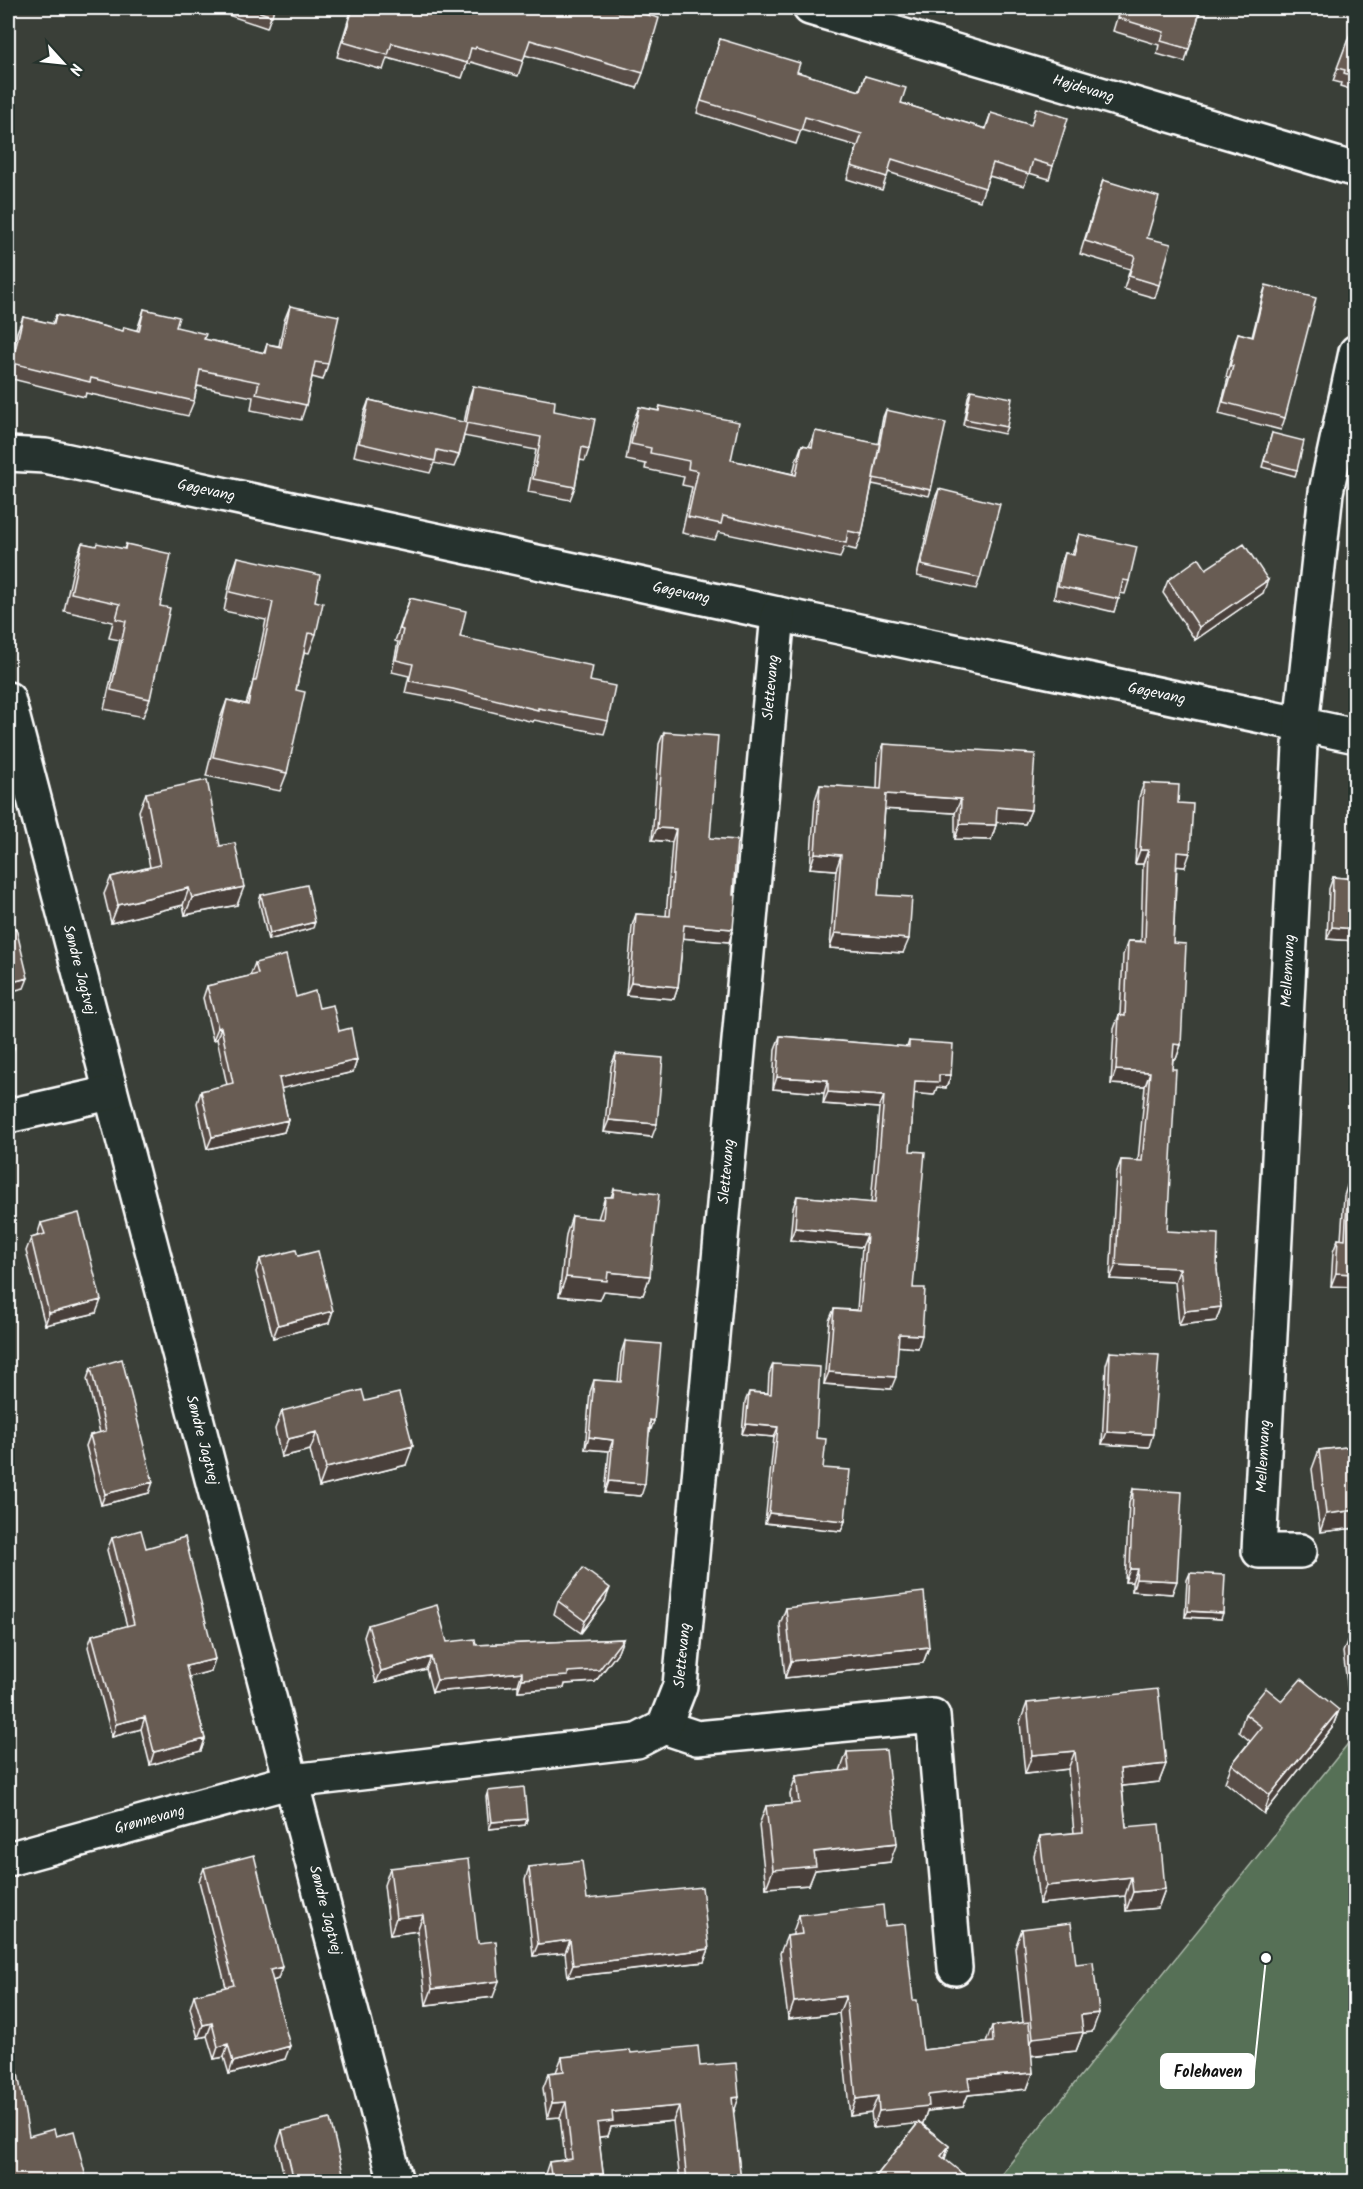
<svg xmlns="http://www.w3.org/2000/svg" width="1363" height="2189" viewBox="0 0 1363 2189" font-family="Kalam,sans-serif">
  <rect width="100%" height="100%" fill="#3a3f38"/>
  <filter id="ink" filterUnits="userSpaceOnUse"><feTurbulence type="fractalNoise" baseFrequency=".0167" numOctaves="2"/><feDisplacementMap in="SourceGraphic" scale="12" xChannelSelector="R" yChannelSelector="G"/><feConvolveMatrix kernelMatrix="1 2 1 2 8 2 1 2 1" color-interpolation-filters="sRGB"/></filter>
  <g filter="url(#ink)">
    <path fill="#577056" stroke="#abb8aa" stroke-width="1.5" d="M 1355,1735 L 1355,2181 L 996,2181 Z"/>
    <g fill="none" stroke-linecap="round" stroke-linejoin="round">
      <g stroke="#fff" stroke-width="38">
        <g id="minor">
          <path id="s1" d="M 810,8 L 1356,170"/>
          <path id="s2" d="M 8,454 L 45,456 L 778,614 L 1356,736"/>
          <path id="s3" d="M 8,699 L 396,2182"/>
          <path d="M 8,1116 L 110,1093"/>
          <path id="s4" d="M 1300,1551 L 1259,1551 L 1301,726 L 1326,492 L 1356,352"/>
          <path d="M 664,1727 L 697,1738 L 933,1716 L 955,1968"/>
          <path id="s5" d="M 8,1859 L 292,1781 L 637,1741 L 664,1727 L 680,1686 L 778,614"/>
        </g>
      </g>
      <use href="#minor" stroke="#26332d" stroke-width="33"/>
    </g>
    <path fill="#594e47" stroke="#fff" stroke-width="1.5" d="M 213,8 L 274,8 L 267,28 L 213,10 Z
      M 352,8 L 606,8 L 643,73 L 637,88 L 525,55 L 518,76 L 471,62 L 470,64 L 467,64 L 462,78 L 387,58 L 383,70 L 337,57 Z
      M 1120,8 L 1201,8 L 1185,62 L 1157,54 L 1159,45 L 1113,31 Z
      M 1356,18 L 1356,91 L 1340,86 L 1341,83 L 1333,81 Z
      M 720,39 L 797,72 L 859,91 L 865,76 L 901,103 L 985,129 L 991,113 L 1053,166 L 1049,179 L 1029,173 L 1024,186 L 989,176 L 980,201 L 888,172 L 882,190 L 847,179 L 857,146 L 801,130 L 796,144 L 697,113 Z
      M 1103,180 L 1159,285 L 1155,298 L 1124,289 L 1130,269 L 1080,254 Z
      M 1266,285 L 1285,418 L 1281,430 L 1219,414 L 1228,378 L 1226,377 L 1234,345 L 1238,333 L 1252,337 L 1262,297 Z
      M 290,306 L 328,364 L 323,380 L 312,377 L 306,405 L 301,420 L 251,410 L 253,397 L 197,386 L 194,401 L 188,416 L 86,393 L 85,397 L 8,378 L 8,374 L 17,332 L 23,317 L 52,324 L 56,315 L 122,331 L 137,330 L 144,309 L 176,327 L 204,339 L 264,353 L 267,344 L 279,346 L 284,321 Z
      M 473,386 L 554,411 L 589,449 L 585,461 L 580,460 L 575,487 L 570,500 L 528,492 L 536,450 L 464,436 L 459,455 L 454,467 L 434,463 L 430,473 L 354,456 L 364,413 L 369,400 L 464,423 L 469,398 Z
      M 971,390 L 1007,427 L 1004,434 L 963,425 L 968,397 Z
      M 660,406 L 731,460 L 793,474 L 796,461 L 802,445 L 809,447 L 815,431 L 878,444 L 883,417 L 886,410 L 931,490 L 929,496 L 872,484 L 862,534 L 856,550 L 844,547 L 840,558 L 718,532 L 715,540 L 682,533 L 692,487 L 682,485 L 684,477 L 645,469 L 646,464 L 626,460 L 633,422 L 639,407 L 658,411 Z
      M 1272,433 L 1297,470 L 1295,476 L 1262,467 Z
      M 939,489 L 980,578 L 976,589 L 917,576 L 934,500 Z
      M 1079,534 L 1129,581 L 1125,594 L 1120,593 L 1114,612 L 1054,598 L 1060,566 L 1065,553 L 1072,555 Z
      M 82,543 L 96,546 L 124,549 L 126,544 L 160,606 L 150,699 L 143,717 L 104,709 L 120,640 L 109,638 L 113,622 L 64,611 L 75,561 Z
      M 238,557 L 315,601 L 316,634 L 309,653 L 304,652 L 296,690 L 287,773 L 280,791 L 206,776 L 220,719 L 227,700 L 246,704 L 253,682 L 266,620 L 224,611 L 231,576 Z
      M 1206,569 L 1263,593 L 1195,640 L 1163,593 L 1168,580 Z
      M 410,598 L 460,637 L 590,681 L 608,721 L 604,734 L 534,720 L 533,722 L 448,701 L 405,693 L 409,676 L 392,672 L 398,642 L 395,641 Z
      M 664,732 L 710,838 L 733,895 L 733,929 L 729,942 L 683,938 L 678,987 L 674,999 L 626,995 L 632,926 L 636,914 L 666,916 L 672,842 L 652,840 L 659,744 Z
      M 884,744 L 1031,810 L 1025,824 L 997,822 L 991,840 L 955,839 L 955,813 L 885,809 L 878,895 L 903,953 L 830,948 L 836,870 L 810,868 L 815,800 L 820,785 L 877,789 L 878,758 Z
      M 1144,783 L 1178,803 L 1185,867 L 1177,866 L 1173,943 L 1181,1045 L 1176,1059 L 1173,1059 L 1172,1069 L 1167,1231 L 1217,1270 L 1221,1307 L 1216,1321 L 1179,1325 L 1175,1282 L 1110,1279 L 1116,1174 L 1121,1160 L 1138,1161 L 1145,1086 L 1111,1084 L 1114,1029 L 1119,1015 L 1120,1015 L 1123,955 L 1128,941 L 1141,941 L 1143,864 L 1135,864 L 1139,797 Z
      M 146,793 L 220,846 L 237,905 L 185,915 L 183,905 L 111,923 L 104,894 L 111,877 L 150,867 L 139,811 Z
      M 1333,877 L 1356,879 L 1356,941 L 1327,939 L 1329,889 Z
      M 261,895 L 313,928 L 268,940 L 259,901 Z
      M 255,963 L 296,997 L 319,1008 L 339,1031 L 357,1060 L 353,1072 L 281,1088 L 288,1120 L 284,1132 L 207,1149 L 197,1103 L 201,1091 L 227,1085 L 217,1039 L 213,1040 L 203,998 L 207,986 L 250,976 Z
      M 1356,971 L 1356,1126 L 1348,1126 Z
      M 780,1036 L 907,1047 L 909,1041 L 951,1075 L 946,1088 L 937,1087 L 934,1095 L 914,1093 L 910,1151 L 913,1288 L 918,1348 L 898,1346 L 891,1389 L 824,1384 L 829,1321 L 834,1309 L 857,1310 L 862,1247 L 790,1240 L 793,1208 L 797,1196 L 871,1203 L 879,1108 L 823,1104 L 824,1093 L 773,1089 L 775,1049 Z
      M 616,1054 L 652,1137 L 604,1132 L 611,1066 Z
      M 1348,1183 L 1356,1183 L 1356,1287 L 1331,1286 L 1333,1252 L 1338,1239 L 1341,1240 L 1344,1196 Z
      M 614,1189 L 650,1276 L 643,1295 L 604,1291 L 600,1300 L 559,1296 L 566,1235 L 572,1216 L 598,1219 L 605,1197 L 611,1197 Z
      M 41,1223 L 96,1313 L 45,1325 L 26,1251 L 31,1238 L 37,1236 Z
      M 298,1256 L 329,1323 L 273,1338 L 256,1272 L 260,1259 Z
      M 625,1341 L 649,1432 L 641,1496 L 605,1493 L 609,1451 L 585,1449 L 590,1392 L 594,1380 L 618,1382 L 621,1353 Z
      M 1110,1352 L 1149,1447 L 1102,1444 L 1106,1365 Z
      M 773,1364 L 816,1438 L 823,1468 L 845,1521 L 841,1531 L 765,1523 L 774,1437 L 742,1434 L 745,1402 L 749,1392 L 768,1393 L 769,1374 Z
      M 91,1368 L 149,1493 L 101,1505 L 86,1446 L 90,1435 L 100,1433 L 87,1379 Z
      M 365,1401 L 406,1465 L 319,1487 L 310,1450 L 281,1457 L 275,1429 L 282,1411 Z
      M 1356,1446 L 1356,1528 L 1320,1532 L 1312,1469 L 1319,1450 Z
      M 1133,1489 L 1172,1594 L 1132,1591 L 1132,1582 L 1125,1582 L 1129,1502 Z
      M 112,1538 L 146,1548 L 211,1671 L 189,1677 L 205,1739 L 201,1751 L 150,1765 L 141,1729 L 112,1737 L 88,1647 L 92,1635 L 127,1626 L 107,1550 Z
      M 1190,1573 L 1221,1619 L 1185,1617 L 1187,1580 Z
      M 558,1601 L 605,1601 L 581,1633 L 554,1614 Z
      M 786,1608 L 929,1647 L 923,1663 L 785,1678 L 780,1624 Z
      M 368,1625 L 447,1642 L 476,1645 L 623,1639 L 618,1652 L 595,1682 L 565,1684 L 564,1688 L 518,1691 L 518,1685 L 432,1692 L 426,1669 L 376,1683 L 364,1637 Z
      M 1356,1638 L 1356,1698 L 1349,1698 L 1343,1652 L 1348,1639 Z
      M 1282,1701 L 1339,1710 L 1332,1728 L 1264,1814 L 1225,1782 L 1232,1764 L 1250,1741 L 1239,1732 L 1245,1714 Z
      M 1027,1703 L 1166,1764 L 1159,1782 L 1122,1786 L 1126,1827 L 1165,1889 L 1158,1908 L 1126,1911 L 1125,1896 L 1039,1904 L 1034,1855 L 1040,1836 L 1074,1833 L 1068,1769 L 1025,1774 L 1020,1722 Z
      M 847,1752 L 890,1862 L 815,1870 L 809,1885 L 766,1888 L 759,1825 L 766,1806 L 791,1804 L 790,1794 L 796,1776 L 840,1771 Z
      M 488,1791 L 527,1819 L 525,1825 L 489,1829 L 486,1797 Z
      M 529,1867 L 587,1899 L 709,1949 L 704,1962 L 568,1977 L 565,1953 L 533,1956 L 525,1880 Z
      M 204,1868 L 278,1979 L 273,1981 L 285,2059 L 229,2074 L 224,2057 L 214,2059 L 207,2036 L 198,2038 L 190,2008 L 194,1995 L 226,1987 L 199,1881 Z
      M 390,1868 L 478,1943 L 493,1997 L 426,2005 L 417,1931 L 390,1935 L 384,1885 Z
      M 799,1915 L 885,1926 L 913,2000 L 923,2050 L 986,2043 L 992,2026 L 1023,2023 L 1015,1948 L 1022,1929 L 1076,1964 L 1092,2032 L 1083,2033 L 1076,2051 L 1031,2056 L 1033,2073 L 1027,2089 L 968,2095 L 963,2107 L 927,2111 L 923,2123 L 921,2123 L 949,2146 L 945,2159 L 874,2179 L 918,2123 L 873,2128 L 871,2113 L 850,2116 L 839,2013 L 788,2019 L 780,1953 L 787,1936 L 793,1935 L 793,1932 Z
      M 631,2053 L 700,2066 L 739,2097 L 733,2112 L 741,2181 L 680,2181 L 673,2121 L 611,2127 L 608,2136 L 599,2137 L 604,2181 L 544,2181 L 544,2177 L 549,2162 L 565,2160 L 560,2117 L 547,2118 L 543,2088 L 549,2073 L 556,2072 L 562,2057 Z
      M 282,2130 L 345,2181 L 285,2181 L 277,2145 Z"/>
    <path fill="#48403a" stroke="#fff" stroke-width="1.5" d="M 1268,580 L 1263,593 L 1195,640 L 1199,627 Z
      M 886,794 L 961,799 L 955,813 L 881,809 Z
      M 997,807 L 1031,810 L 1025,824 L 992,822 Z
      M 960,824 L 996,825 L 991,840 L 955,839 Z
      M 657,828 L 676,829 L 672,842 L 652,840 Z
      M 1140,850 L 1148,850 L 1143,864 L 1135,864 Z
      M 1177,852 L 1190,853 L 1185,867 L 1172,866 Z
      M 815,853 L 841,855 L 836,870 L 810,868 Z
      M 244,887 L 237,905 L 185,915 L 192,898 Z
      M 189,888 L 183,905 L 111,923 L 118,905 Z
      M 315,922 L 313,928 L 268,940 L 270,933 Z
      M 684,925 L 733,929 L 729,942 L 680,938 Z
      M 1332,927 L 1356,929 L 1356,941 L 1327,939 Z
      M 835,933 L 909,939 L 903,953 L 830,948 Z
      M 28,978 L 24,988 L 8,992 L 8,983 Z
      M 631,982 L 678,987 L 674,999 L 626,995 Z
      M 221,1027 L 217,1039 L 213,1040 L 218,1028 Z
      M 1174,1044 L 1181,1045 L 1176,1059 L 1169,1058 Z
      M 14,1048 L 9,1061 L 8,1062 L 8,1050 Z
      M 357,1060 L 353,1072 L 275,1090 L 279,1078 Z
      M 1116,1070 L 1150,1072 L 1145,1086 L 1111,1084 Z
      M 939,1075 L 951,1075 L 946,1088 L 937,1087 L 934,1095 L 910,1093 L 915,1081 Z
      M 777,1077 L 828,1080 L 824,1093 L 773,1089 Z
      M 828,1092 L 884,1096 L 879,1108 L 823,1104 Z
      M 1352,1114 L 1356,1114 L 1356,1126 L 1348,1126 Z
      M 288,1120 L 284,1132 L 207,1149 L 212,1137 Z
      M 609,1120 L 657,1124 L 652,1137 L 604,1132 Z
      M 795,1228 L 867,1235 L 862,1247 L 790,1240 Z
      M 1116,1265 L 1180,1268 L 1175,1282 L 1110,1279 Z
      M 608,1272 L 650,1276 L 643,1295 L 604,1291 L 600,1300 L 559,1296 L 566,1277 Z
      M 1336,1273 L 1356,1274 L 1356,1287 L 1331,1286 Z
      M 101,1300 L 96,1313 L 45,1325 L 49,1313 Z
      M 1221,1307 L 1216,1321 L 1179,1325 L 1185,1311 Z
      M 333,1311 L 329,1323 L 273,1338 L 278,1325 Z
      M 899,1334 L 922,1335 L 918,1348 L 894,1346 Z
      M 829,1372 L 896,1377 L 891,1389 L 824,1384 Z
      M 650,1420 L 654,1421 L 650,1432 Z
      M 746,1424 L 778,1427 L 774,1437 L 742,1434 Z
      M 317,1432 L 310,1450 L 281,1457 L 288,1439 Z
      M 1107,1432 L 1153,1434 L 1149,1447 L 1102,1444 Z
      M 589,1437 L 613,1440 L 609,1451 L 585,1449 Z
      M 413,1446 L 406,1465 L 319,1487 L 326,1468 Z
      M 609,1481 L 645,1484 L 641,1496 L 605,1493 Z
      M 153,1482 L 149,1493 L 101,1505 L 105,1494 Z
      M 1356,1510 L 1356,1528 L 1320,1532 L 1326,1514 Z
      M 769,1513 L 845,1521 L 841,1531 L 765,1523 Z
      M 1130,1569 L 1137,1569 L 1132,1582 L 1125,1582 Z
      M 1136,1579 L 1177,1581 L 1172,1594 L 1132,1591 Z
      M 610,1588 L 605,1601 L 581,1633 L 585,1621 Z
      M 1188,1611 L 1223,1613 L 1221,1619 L 1185,1617 Z
      M 623,1639 L 618,1652 L 595,1682 L 565,1684 L 564,1688 L 518,1691 L 522,1679 L 568,1672 Z
      M 929,1647 L 923,1663 L 785,1678 L 791,1661 Z
      M 431,1657 L 426,1669 L 376,1683 L 381,1671 Z
      M 215,1659 L 211,1671 L 182,1679 L 186,1666 Z
      M 522,1672 L 518,1685 L 432,1692 L 437,1680 Z
      M 1353,1686 L 1356,1686 L 1356,1698 L 1349,1698 Z
      M 1339,1710 L 1332,1728 L 1264,1814 L 1270,1795 Z
      M 145,1717 L 141,1729 L 112,1737 L 116,1724 Z
      M 205,1739 L 201,1751 L 150,1765 L 154,1752 Z
      M 1075,1751 L 1068,1769 L 1025,1774 L 1032,1755 Z
      M 1166,1764 L 1159,1782 L 1113,1787 L 1120,1769 Z
      M 527,1819 L 525,1825 L 489,1829 L 492,1822 Z
      M 897,1843 L 890,1862 L 815,1870 L 809,1885 L 766,1888 L 773,1870 L 814,1852 Z
      M 1131,1877 L 1125,1896 L 1039,1904 L 1046,1886 Z
      M 1165,1889 L 1158,1908 L 1126,1911 L 1133,1892 Z
      M 423,1915 L 417,1931 L 390,1935 L 396,1918 Z
      M 570,1940 L 565,1953 L 533,1956 L 538,1944 Z
      M 709,1949 L 704,1962 L 568,1977 L 573,1965 Z
      M 282,1967 L 278,1979 L 266,1983 L 270,1970 Z
      M 499,1981 L 493,1997 L 426,2005 L 432,1989 Z
      M 846,1996 L 839,2013 L 788,2019 L 794,2002 Z
      M 1099,2013 L 1092,2032 L 1083,2033 L 1076,2051 L 1026,2056 L 1033,2038 L 1081,2015 Z
      M 212,2023 L 207,2036 L 198,2038 L 203,2025 Z
      M 228,2044 L 224,2057 L 214,2059 L 218,2047 Z
      M 290,2046 L 285,2059 L 229,2074 L 233,2062 Z
      M 1033,2073 L 1027,2089 L 968,2095 L 963,2107 L 927,2111 L 923,2123 L 873,2128 L 879,2111 L 928,2095 L 968,2078 Z
      M 878,2096 L 871,2113 L 850,2116 L 856,2099 Z
      M 739,2097 L 734,2112 L 726,2113 L 732,2098 Z
      M 566,2102 L 560,2117 L 547,2118 L 552,2103 Z
      M 679,2106 L 673,2121 L 611,2127 L 608,2136 L 591,2138 L 597,2123 L 612,2112 Z
      M 949,2146 L 942,2165 L 941,2156 Z"/>
    <path fill="#675b53" stroke="#fff" stroke-width="1.5" d="M 247,8 L 274,8 L 272,16 Z
      M 353,8 L 606,8 L 621,12 L 622,8 L 659,18 L 643,73 L 530,40 L 523,61 L 476,47 L 475,49 L 471,48 L 467,63 L 392,43 L 388,55 L 343,42 Z
      M 1121,8 L 1201,8 L 1189,49 L 1161,41 L 1164,32 L 1118,18 Z
      M 1356,18 L 1356,77 L 1344,73 L 1345,70 L 1337,68 Z
      M 720,39 L 800,63 L 797,72 L 860,91 L 865,76 L 906,88 L 901,103 L 986,129 L 991,113 L 1031,125 L 1036,108 L 1068,118 L 1053,166 L 1033,160 L 1029,174 L 993,163 L 985,188 L 892,159 L 887,177 L 851,166 L 862,134 L 805,117 L 801,131 L 701,101 Z
      M 1103,180 L 1159,197 L 1147,238 L 1171,244 L 1159,285 L 1129,276 L 1135,256 L 1085,241 Z
      M 1266,285 L 1316,298 L 1285,418 L 1223,402 L 1233,366 L 1230,366 L 1238,333 L 1253,337 Z
      M 290,306 L 339,316 L 328,364 L 315,362 L 306,405 L 256,394 L 259,382 L 200,370 L 194,401 L 91,378 L 90,382 L 12,363 L 23,317 L 54,324 L 56,315 L 123,331 L 124,327 L 139,331 L 144,309 L 179,317 L 176,327 L 206,334 L 204,339 L 265,353 L 267,344 L 281,347 Z
      M 473,386 L 555,401 L 554,411 L 595,419 L 589,449 L 582,447 L 575,487 L 533,479 L 541,437 L 466,423 Z
      M 971,390 L 1012,398 L 1007,427 L 965,419 Z
      M 369,400 L 467,423 L 459,455 L 437,450 L 435,461 L 359,443 Z
      M 660,406 L 739,422 L 731,460 L 796,475 L 802,445 L 812,447 L 815,431 L 880,444 L 862,534 L 848,531 L 846,543 L 723,516 L 721,524 L 688,517 L 698,471 L 688,469 L 689,461 L 650,453 L 651,448 L 631,444 L 639,407 L 659,411 Z
      M 886,410 L 946,423 L 931,490 L 873,478 Z
      M 1272,433 L 1304,441 L 1297,470 L 1264,461 Z
      M 939,489 L 1000,504 L 980,578 L 921,565 Z
      M 1079,534 L 1137,547 L 1129,581 L 1123,580 L 1119,599 L 1058,586 L 1065,553 L 1074,555 Z
      M 82,543 L 96,546 L 97,543 L 125,549 L 126,544 L 171,554 L 160,606 L 170,608 L 150,699 L 111,690 L 126,621 L 116,619 L 120,604 L 71,593 Z
      M 1244,544 L 1268,580 L 1199,627 L 1168,580 L 1199,558 L 1206,569 Z
      M 238,557 L 320,575 L 315,601 L 323,603 L 316,634 L 308,633 L 296,690 L 305,692 L 287,773 L 213,757 L 227,700 L 248,705 L 253,681 L 256,681 L 273,602 L 230,592 Z
      M 410,598 L 466,611 L 460,637 L 593,666 L 590,681 L 615,686 L 608,721 L 538,708 L 538,710 L 453,689 L 409,681 L 413,664 L 396,660 L 403,630 L 400,629 Z
      M 664,732 L 718,736 L 710,838 L 737,840 L 733,895 L 736,895 L 733,929 L 684,925 L 678,987 L 631,982 L 636,914 L 670,916 L 676,829 L 657,828 Z
      M 884,744 L 1035,754 L 1031,810 L 997,807 L 996,825 L 960,824 L 961,799 L 886,794 L 878,895 L 912,897 L 909,939 L 835,933 L 841,855 L 815,853 L 820,785 L 881,789 Z
      M 207,780 L 220,846 L 235,843 L 244,887 L 192,898 L 189,888 L 118,905 L 111,877 L 160,865 L 146,793 Z
      M 1144,783 L 1179,785 L 1178,803 L 1193,804 L 1190,853 L 1177,852 L 1173,943 L 1186,944 L 1181,1045 L 1174,1044 L 1172,1069 L 1176,1069 L 1167,1231 L 1218,1234 L 1217,1270 L 1221,1307 L 1185,1311 L 1180,1268 L 1116,1265 L 1121,1160 L 1142,1161 L 1150,1072 L 1116,1070 L 1119,1015 L 1125,1016 L 1128,941 L 1145,942 L 1148,850 L 1140,850 Z
      M 1333,877 L 1356,879 L 1356,929 L 1332,927 Z
      M 307,885 L 315,922 L 270,933 L 261,895 Z
      M 8,909 L 13,929 L 16,928 L 28,978 L 8,983 Z
      M 286,955 L 296,997 L 315,991 L 319,1008 L 333,1005 L 339,1031 L 351,1028 L 357,1060 L 279,1078 L 288,1120 L 212,1137 L 201,1091 L 233,1083 L 221,1027 L 218,1028 L 207,986 L 258,974 L 255,963 Z
      M 8,1021 L 14,1048 L 8,1050 Z
      M 780,1036 L 909,1047 L 909,1041 L 953,1044 L 951,1075 L 939,1075 L 939,1082 L 915,1081 L 910,1151 L 925,1152 L 913,1288 L 925,1288 L 922,1335 L 899,1334 L 896,1377 L 829,1372 L 834,1309 L 860,1311 L 867,1235 L 795,1228 L 797,1196 L 875,1203 L 884,1096 L 828,1092 L 828,1080 L 777,1077 Z
      M 1356,1045 L 1356,1114 L 1352,1114 Z
      M 616,1054 L 663,1058 L 657,1124 L 609,1120 Z
      M 1348,1183 L 1356,1183 L 1356,1274 L 1336,1273 L 1338,1239 L 1345,1240 Z
      M 614,1189 L 659,1194 L 650,1276 L 608,1272 L 607,1281 L 566,1277 L 572,1216 L 603,1219 L 605,1197 L 613,1197 Z
      M 79,1213 L 101,1300 L 49,1313 L 31,1238 L 45,1234 L 41,1223 Z
      M 296,1250 L 298,1256 L 318,1251 L 333,1311 L 278,1325 L 260,1259 Z
      M 625,1341 L 661,1344 L 654,1421 L 650,1420 L 645,1484 L 609,1481 L 613,1440 L 589,1437 L 594,1380 L 621,1382 Z
      M 1110,1352 L 1159,1355 L 1153,1434 L 1107,1432 Z
      M 122,1359 L 153,1482 L 105,1494 L 90,1435 L 106,1431 L 91,1368 Z
      M 773,1364 L 820,1367 L 816,1438 L 826,1439 L 823,1468 L 850,1470 L 845,1521 L 769,1513 L 778,1427 L 746,1424 L 749,1392 L 771,1394 Z
      M 362,1390 L 365,1401 L 399,1393 L 413,1446 L 326,1468 L 317,1432 L 288,1439 L 282,1411 Z
      M 1356,1446 L 1356,1510 L 1326,1514 L 1319,1450 Z
      M 1133,1489 L 1182,1492 L 1177,1581 L 1136,1579 L 1137,1569 L 1130,1569 Z
      M 141,1530 L 146,1548 L 185,1537 L 215,1659 L 186,1666 L 205,1739 L 154,1752 L 145,1717 L 116,1724 L 92,1635 L 134,1624 L 112,1538 Z
      M 583,1568 L 610,1588 L 585,1621 L 558,1601 Z
      M 1190,1573 L 1225,1575 L 1223,1613 L 1188,1611 Z
      M 924,1592 L 929,1647 L 791,1661 L 786,1608 Z
      M 437,1605 L 447,1642 L 475,1639 L 476,1645 L 623,1639 L 599,1670 L 568,1672 L 568,1676 L 522,1679 L 522,1672 L 437,1680 L 431,1657 L 381,1671 L 368,1625 Z
      M 1356,1638 L 1356,1686 L 1353,1686 L 1348,1639 Z
      M 1301,1679 L 1339,1710 L 1270,1795 L 1232,1764 L 1262,1727 L 1245,1714 L 1266,1688 L 1282,1701 Z
      M 1158,1689 L 1166,1764 L 1120,1769 L 1126,1827 L 1159,1824 L 1165,1889 L 1133,1892 L 1131,1877 L 1046,1886 L 1040,1836 L 1083,1832 L 1075,1751 L 1032,1755 L 1027,1703 Z
      M 886,1750 L 897,1843 L 814,1852 L 816,1866 L 773,1870 L 766,1806 L 799,1803 L 796,1776 L 849,1770 L 847,1752 Z
      M 524,1787 L 527,1819 L 492,1822 L 488,1791 Z
      M 254,1855 L 282,1967 L 270,1970 L 290,2046 L 233,2062 L 228,2044 L 218,2047 L 212,2023 L 203,2025 L 194,1995 L 234,1985 L 204,1868 Z
      M 468,1859 L 478,1943 L 496,1941 L 499,1981 L 432,1989 L 423,1915 L 396,1918 L 390,1868 Z
      M 582,1861 L 587,1899 L 702,1887 L 709,1949 L 573,1965 L 570,1940 L 538,1944 L 529,1867 Z
      M 883,1905 L 885,1926 L 905,1924 L 913,2000 L 917,2000 L 923,2050 L 993,2042 L 992,2026 L 1029,2022 L 1033,2073 L 968,2078 L 970,2090 L 928,2095 L 929,2106 L 879,2111 L 878,2096 L 856,2099 L 846,1996 L 794,2002 L 787,1936 L 802,1934 L 799,1915 Z
      M 1071,1923 L 1076,1964 L 1093,1962 L 1099,2013 L 1081,2015 L 1083,2032 L 1033,2038 L 1022,1929 Z
      M 8,2016 L 29,2136 L 54,2129 L 56,2136 L 74,2131 L 87,2181 L 8,2181 Z
      M 698,2046 L 700,2066 L 736,2063 L 739,2097 L 732,2098 L 741,2181 L 687,2181 L 679,2106 L 612,2112 L 613,2121 L 597,2123 L 604,2181 L 552,2181 L 549,2162 L 572,2159 L 566,2102 L 552,2103 L 549,2073 L 564,2071 L 562,2057 L 630,2050 L 631,2053 Z
      M 330,2119 L 345,2181 L 294,2181 L 282,2130 Z
      M 919,2122 L 949,2146 L 941,2156 L 963,2174 L 957,2181 L 866,2181 L 870,2176 L 874,2179 Z"/>
  </g>
  <g text-anchor="middle" dominant-baseline="central" stroke-width="5" stroke-linejoin="round" paint-order="stroke">
    <g font-size="15" fill="#fff" stroke="#26332d">
      <text stroke="none"><textPath href="#s1" startOffset="285">Højdevang</textPath></text>
      <text stroke="none"><textPath href="#s2" startOffset="202">Gøgevang</textPath></text>
      <text stroke="none"><textPath href="#s2" startOffset="688">Gøgevang</textPath></text>
      <text stroke="none"><textPath href="#s5" startOffset="1719">Slettevang</textPath></text>
      <text stroke="none"><textPath href="#s2" startOffset="1174">Gøgevang</textPath></text>
      <text stroke="none"><textPath href="#s3" startOffset="280">Søndre Jagtvej</textPath></text>
      <text stroke="none"><textPath href="#s4" startOffset="622">Mellemvang</textPath></text>
      <text stroke="none"><textPath href="#s5" startOffset="1233">Slettevang</textPath></text>
      <text stroke="none"><textPath href="#s3" startOffset="766">Søndre Jagtvej</textPath></text>
      <text stroke="none"><textPath href="#s4" startOffset="136">Mellemvang</textPath></text>
      <text stroke="none"><textPath href="#s5" startOffset="747">Slettevang</textPath></text>
      <text stroke="none"><textPath href="#s5" startOffset="147">Grønnevang</textPath></text>
      <text stroke="none"><textPath href="#s3" startOffset="1252">Søndre Jagtvej</textPath></text>
    </g>
  </g>
  <path fill="none" stroke="#fff" stroke-width="2" d="M1266 1958L1254 2071"/>
  <circle fill="#fff" stroke="#26332d" stroke-width="2" cx="1266" cy="1958" r="6"/>
  <rect fill="#fff" stroke="#fff" stroke-width="2" x="1161" y="2054" width="93" height="34" rx="6"/>
  <g font-size="16" text-anchor="middle" font-weight="bold" fill="#111">
    <text x="1208" y="2077">Folehaven</text>
  </g>
  <rect width="1363" height="2189" fill="none" stroke="#26332d" stroke-width="30"/>
  <rect x="15" y="15" width="1333" height="2159" fill="none" stroke="#fff" stroke-width="2" filter="url(#ink)"/>
  <g transform="translate(63 63) rotate(117)" stroke="#26332d" stroke-width="4.5" paint-order="stroke">
  <path d="M0-4.5L10 22L0 15L-10 22Z" fill="#ffffff"/>
  <text y="-9" font-size="16" font-weight="bold" text-anchor="middle" fill="#ffffff">N</text>
  </g>
</svg>
